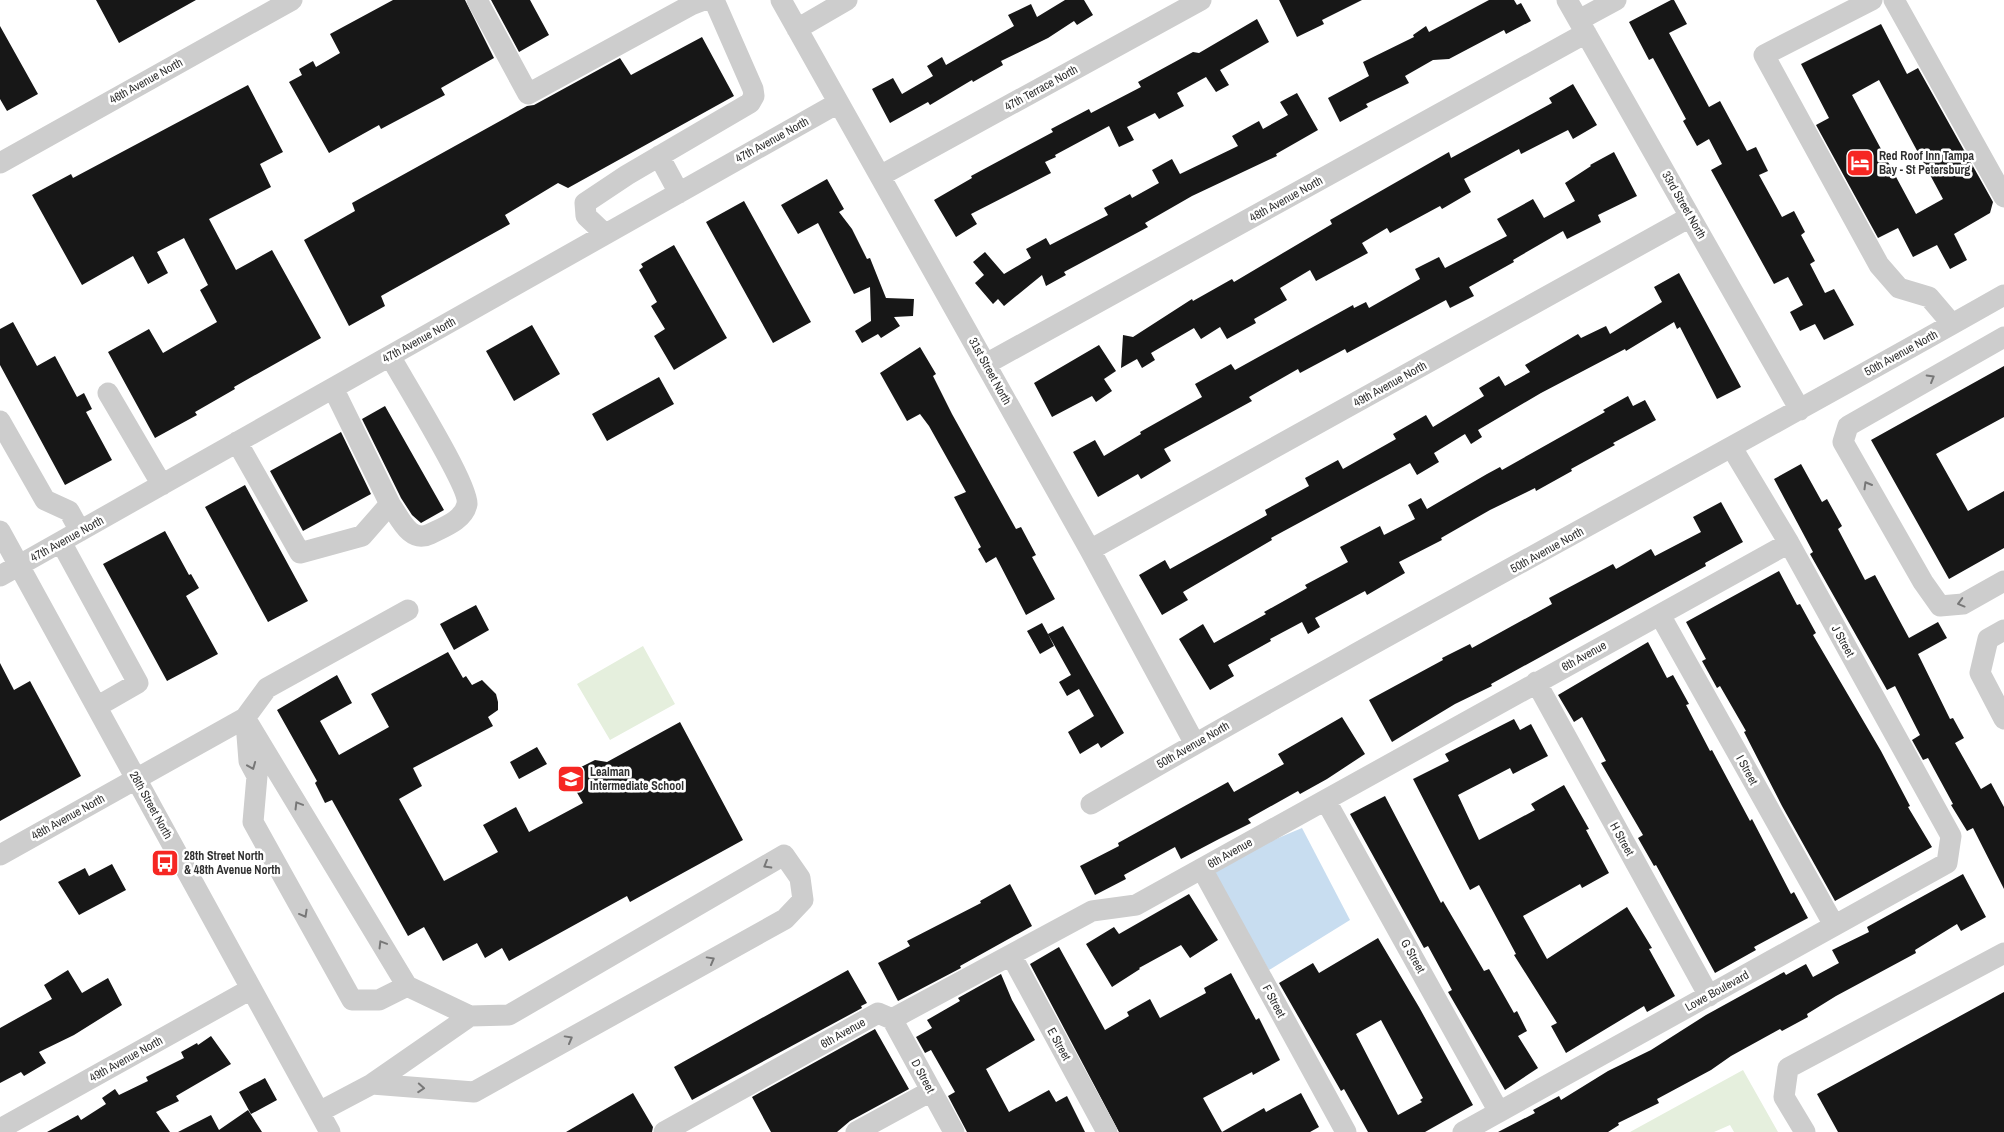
<svg xmlns="http://www.w3.org/2000/svg" width="2004" height="1132" viewBox="0 0 2004 1132" font-family="'Archivo Narrow',sans-serif">
  <rect width="100%" height="100%" fill="#fff"/>
  <path fill="#e5efdd" d="M 643,646 L 675,704 L 610,740 L 577,684 Z
    M 1743,1070 L 1778,1132 L 1734,1132 L 1730,1125 L 1714,1132 L 1630,1132 Z"/>
  <path fill="#c8ddf0" d="M 1302,828 L 1350,920 L 1269,970 L 1210,867 Z"/>
  <path fill="#171717" fill-rule="evenodd" d="M 96,0 L 196,0 L 119,43 Z
    M 393,0 L 465,0 L 494,58 L 441,88 L 445,95 L 381,129 L 379,125 L 329,153 L 289,82 L 302,75 L 299,69 L 313,61 L 316,67 L 340,53 L 330,34 Z
    M 491,0 L 530,0 L 549,35 L 519,52 Z
    M 1065,0 L 1084,0 L 1093,15 L 1077,25 L 1074,21 L 1048,38 L 1001,61 L 1003,65 L 973,82 L 972,80 L 930,105 L 928,102 L 890,123 L 872,89 L 893,78 L 902,94 L 933,76 L 927,66 L 942,57 L 946,65 L 1014,26 L 1008,15 L 1031,4 L 1037,17 Z
    M 1279,0 L 1362,0 L 1322,20 L 1324,24 L 1297,37 Z
    M 1489,0 L 1514,0 L 1517,5 L 1521,3 L 1531,21 L 1506,34 L 1504,30 L 1449,59 L 1433,60 L 1405,76 L 1409,83 L 1366,104 L 1368,107 L 1340,122 L 1328,98 L 1369,76 L 1363,62 L 1414,37 L 1413,35 L 1426,26 L 1429,32 Z
    M 1671,0 L 1674,0 L 1687,24 L 1669,33 L 1709,107 L 1720,101 L 1747,151 L 1756,147 L 1768,171 L 1759,175 L 1782,217 L 1794,211 L 1805,232 L 1801,235 L 1815,261 L 1810,264 L 1825,293 L 1834,289 L 1854,325 L 1824,340 L 1815,324 L 1800,331 L 1790,312 L 1803,305 L 1788,277 L 1774,284 L 1711,170 L 1722,164 L 1709,139 L 1697,146 L 1683,121 L 1686,119 L 1653,58 L 1649,60 L 1629,22 Z
    M 1257,19 L 1269,42 L 1220,70 L 1229,85 L 1216,92 L 1206,77 L 1177,93 L 1184,106 L 1159,119 L 1155,113 L 1127,127 L 1134,140 L 1119,147 L 1109,126 L 1055,155 L 1056,157 L 1045,162 L 1051,173 L 971,214 L 977,224 L 956,237 L 934,200 L 972,178 L 971,176 L 1053,132 L 1051,129 L 1089,109 L 1091,113 L 1141,87 L 1138,82 L 1193,52 L 1199,53 Z
    M 1881,24 L 1907,74 L 1918,68 L 1993,202 L 1990,213 L 1954,234 L 1967,260 L 1950,269 L 1937,245 L 1913,257 L 1898,228 L 1878,238 L 1816,125 L 1829,118 L 1801,64 ZM 1879,80 L 1943,199 L 1916,214 L 1852,95 Z
    M 0,26 L 38,94 L 7,111 L 0,99 Z
    M 702,37 L 734,96 L 568,188 L 558,183 L 505,215 L 510,224 L 381,296 L 385,306 L 349,326 L 304,240 L 355,211 L 352,203 L 527,106 L 534,105 L 620,58 L 631,75 Z
    M 1573,84 L 1597,125 L 1573,139 L 1568,130 L 1521,154 L 1519,149 L 1464,179 L 1471,192 L 1442,209 L 1440,206 L 1390,233 L 1387,228 L 1362,243 L 1368,253 L 1316,281 L 1310,270 L 1280,288 L 1287,300 L 1254,319 L 1256,323 L 1227,339 L 1220,327 L 1201,339 L 1194,328 L 1151,353 L 1155,360 L 1142,368 L 1137,359 L 1121,368 L 1123,335 L 1133,337 L 1192,299 L 1193,301 L 1232,279 L 1234,282 L 1332,224 L 1330,220 L 1449,152 L 1451,158 L 1552,103 L 1549,98 Z
    M 248,85 L 283,152 L 260,164 L 271,187 L 209,219 L 236,270 L 272,250 L 321,338 L 234,387 L 235,389 L 195,412 L 197,415 L 155,438 L 108,352 L 149,329 L 163,353 L 217,322 L 200,290 L 208,285 L 184,238 L 157,252 L 168,273 L 148,284 L 133,256 L 82,285 L 32,195 L 71,174 L 73,178 Z
    M 1297,93 L 1318,130 L 1276,154 L 1277,156 L 1192,196 L 1145,223 L 1148,227 L 1064,272 L 1066,275 L 1046,286 L 1042,275 L 1004,306 L 998,299 L 993,304 L 975,283 L 984,275 L 973,262 L 985,252 L 1004,274 L 1031,258 L 1026,249 L 1046,238 L 1050,245 L 1108,215 L 1104,208 L 1130,194 L 1132,198 L 1159,183 L 1152,170 L 1172,159 L 1180,174 L 1238,146 L 1232,136 L 1259,121 L 1263,129 L 1288,115 L 1280,102 Z
    M 1614,152 L 1637,196 L 1598,215 L 1601,222 L 1567,239 L 1563,231 L 1513,260 L 1514,262 L 1469,287 L 1474,296 L 1450,308 L 1446,300 L 1347,353 L 1345,349 L 1300,373 L 1298,369 L 1249,397 L 1252,401 L 1164,449 L 1171,461 L 1141,479 L 1138,474 L 1098,497 L 1073,452 L 1095,440 L 1104,456 L 1141,434 L 1140,432 L 1202,397 L 1195,384 L 1231,364 L 1235,370 L 1353,305 L 1354,308 L 1366,302 L 1369,308 L 1420,279 L 1415,269 L 1439,257 L 1445,268 L 1507,236 L 1497,219 L 1533,199 L 1544,218 L 1575,201 L 1565,183 L 1591,166 L 1590,165 Z
    M 827,179 L 844,209 L 839,212 L 852,229 L 867,259 L 870,258 L 886,298 L 914,299 L 913,316 L 894,317 L 900,326 L 881,338 L 878,334 L 862,343 L 855,331 L 871,321 L 870,287 L 854,294 L 818,223 L 798,234 L 781,205 Z
    M 744,201 L 811,322 L 773,343 L 706,222 Z
    M 674,245 L 727,338 L 674,370 L 654,336 L 665,329 L 651,306 L 657,302 L 639,270 L 643,267 L 641,264 Z
    M 1679,273 L 1741,387 L 1717,399 L 1680,327 L 1677,329 L 1674,322 L 1626,351 L 1625,349 L 1541,393 L 1478,430 L 1482,437 L 1471,444 L 1465,434 L 1434,453 L 1439,462 L 1417,475 L 1410,463 L 1271,538 L 1272,540 L 1183,592 L 1188,600 L 1162,615 L 1139,575 L 1165,560 L 1170,569 L 1267,515 L 1265,510 L 1309,486 L 1305,478 L 1338,460 L 1343,469 L 1396,439 L 1393,434 L 1426,415 L 1433,427 L 1484,396 L 1479,388 L 1499,376 L 1505,386 L 1530,372 L 1525,365 L 1578,334 L 1581,338 L 1606,326 L 1610,334 L 1662,302 L 1654,287 Z
    M 13,322 L 37,366 L 55,356 L 77,397 L 84,393 L 92,409 L 86,412 L 112,460 L 65,485 L 0,365 L 0,329 Z
    M 532,325 L 560,374 L 514,401 L 486,351 Z
    M 1099,345 L 1116,371 L 1104,379 L 1112,391 L 1096,402 L 1092,396 L 1052,417 L 1034,383 Z
    M 920,347 L 936,374 L 933,376 L 952,414 L 1016,529 L 1021,527 L 1036,555 L 1032,557 L 1055,599 L 1026,615 L 996,557 L 986,563 L 978,549 L 981,547 L 954,497 L 966,492 L 929,426 L 920,414 L 907,421 L 880,373 Z
    M 2004,366 L 2004,417 L 1936,454 L 1968,511 L 2004,491 L 2004,548 L 1949,579 L 1871,440 Z
    M 659,377 L 674,404 L 607,441 L 592,414 Z
    M 1628,396 L 1633,406 L 1645,400 L 1656,420 L 1613,443 L 1615,445 L 1571,469 L 1572,471 L 1536,491 L 1535,488 L 1490,510 L 1441,538 L 1442,540 L 1399,562 L 1405,573 L 1367,595 L 1365,591 L 1315,618 L 1320,627 L 1308,634 L 1302,622 L 1270,639 L 1271,641 L 1228,665 L 1234,676 L 1210,690 L 1179,639 L 1203,624 L 1214,643 L 1266,614 L 1264,612 L 1307,588 L 1305,585 L 1348,562 L 1340,547 L 1380,526 L 1384,535 L 1415,519 L 1408,505 L 1421,498 L 1427,509 L 1487,474 L 1500,467 L 1502,470 L 1605,412 L 1603,410 Z
    M 385,406 L 444,510 L 421,523 L 412,515 L 401,498 L 362,419 Z
    M 341,432 L 371,494 L 303,531 L 270,471 Z
    M 1801,464 L 1822,502 L 1827,499 L 1842,526 L 1838,529 L 1865,580 L 1875,575 L 1909,638 L 1938,622 L 1947,638 L 1918,654 L 1950,719 L 1953,718 L 1964,738 L 1955,743 L 1981,789 L 1991,783 L 2004,807 L 2004,889 L 1973,828 L 1967,831 L 1951,805 L 1953,804 L 1928,758 L 1923,760 L 1912,740 L 1920,735 L 1895,686 L 1887,690 L 1810,554 L 1813,552 L 1774,479 Z
    M 245,485 L 308,601 L 268,622 L 205,507 Z
    M 1721,502 L 1743,542 L 1705,563 L 1706,566 L 1491,684 L 1492,686 L 1455,704 L 1392,742 L 1369,700 L 1443,660 L 1442,658 L 1470,644 L 1472,648 L 1552,604 L 1549,598 L 1613,564 L 1616,569 L 1651,549 L 1655,556 L 1701,532 L 1693,517 Z
    M 165,531 L 189,575 L 191,574 L 199,588 L 186,596 L 218,654 L 167,681 L 103,564 Z
    M 1779,571 L 1797,605 L 1800,604 L 1816,633 L 1813,635 L 1881,751 L 1910,806 L 1908,807 L 1932,847 L 1835,901 L 1782,806 L 1744,732 L 1746,731 L 1720,686 L 1717,688 L 1702,661 L 1706,659 L 1686,622 Z
    M 476,605 L 489,630 L 454,650 L 440,624 Z
    M 1042,623 L 1048,634 L 1063,626 L 1124,733 L 1101,748 L 1098,743 L 1080,754 L 1068,732 L 1094,716 L 1079,689 L 1067,696 L 1059,682 L 1071,675 L 1048,634 L 1054,646 L 1040,654 L 1027,631 Z
    M 1648,642 L 1667,678 L 1673,675 L 1689,704 L 1686,705 L 1710,751 L 1712,750 L 1750,821 L 1752,819 L 1791,894 L 1794,892 L 1808,918 L 1754,947 L 1756,950 L 1715,973 L 1656,865 L 1654,866 L 1638,838 L 1643,835 L 1601,763 L 1606,761 L 1582,717 L 1574,722 L 1558,695 Z
    M 448,652 L 463,678 L 466,676 L 472,685 L 482,680 L 496,694 L 498,702 L 498,710 L 488,717 L 493,726 L 413,768 L 422,786 L 399,799 L 444,881 L 498,852 L 483,825 L 516,807 L 529,832 L 583,803 L 571,782 L 581,767 L 595,760 L 607,762 L 680,722 L 743,840 L 630,902 L 627,896 L 509,961 L 502,948 L 485,958 L 477,943 L 443,961 L 424,927 L 408,936 L 332,800 L 325,803 L 315,783 L 317,781 L 277,710 L 337,675 L 352,703 L 320,721 L 339,755 L 389,727 L 371,694 Z
    M 0,663 L 14,690 L 30,681 L 81,776 L 0,821 Z
    M 1342,717 L 1365,754 L 1327,779 L 1300,794 L 1298,791 L 1248,819 L 1251,823 L 1219,839 L 1181,859 L 1175,847 L 1124,875 L 1126,879 L 1095,895 L 1080,866 L 1119,846 L 1118,843 L 1228,782 L 1234,792 L 1284,764 L 1278,754 Z
    M 1514,719 L 1520,730 L 1531,724 L 1548,756 L 1513,774 L 1510,768 L 1458,795 L 1479,840 L 1535,810 L 1531,804 L 1564,785 L 1589,829 L 1586,830 L 1609,873 L 1582,888 L 1580,884 L 1523,916 L 1547,959 L 1627,907 L 1652,948 L 1649,949 L 1675,996 L 1647,1012 L 1644,1006 L 1566,1053 L 1551,1026 L 1557,1023 L 1514,955 L 1516,954 L 1479,885 L 1470,890 L 1413,779 L 1449,761 L 1445,754 Z
    M 537,747 L 547,764 L 519,779 L 510,762 Z
    M 1385,796 L 1441,903 L 1443,901 L 1484,971 L 1489,969 L 1514,1013 L 1517,1011 L 1527,1031 L 1518,1036 L 1538,1068 L 1505,1090 L 1448,992 L 1452,990 L 1428,946 L 1424,948 L 1350,814 Z
    M 112,864 L 126,890 L 79,915 L 58,882 L 85,868 L 89,876 Z
    M 1963,874 L 1986,917 L 1961,931 L 1957,924 L 1915,950 L 1916,953 L 1836,996 L 1807,1014 L 1808,1017 L 1782,1031 L 1780,1029 L 1731,1056 L 1711,1070 L 1657,1099 L 1659,1103 L 1618,1123 L 1619,1125 L 1608,1132 L 1498,1132 L 1535,1113 L 1533,1110 L 1559,1096 L 1561,1100 L 1608,1071 L 1651,1050 L 1706,1015 L 1784,972 L 1786,975 L 1806,964 L 1813,977 L 1839,963 L 1832,950 L 1869,932 L 1867,927 Z
    M 1010,884 L 1032,926 L 960,966 L 961,968 L 898,1001 L 878,963 L 910,946 L 907,941 L 981,903 L 980,901 Z
    M 1189,894 L 1218,940 L 1190,958 L 1181,945 L 1139,968 L 1140,969 L 1112,987 L 1086,944 L 1114,927 L 1119,934 Z
    M 1378,938 L 1419,1007 L 1473,1105 L 1425,1132 L 1368,1132 L 1344,1089 L 1341,1091 L 1279,983 L 1313,963 L 1319,973 ZM 1381,1020 L 1423,1098 L 1420,1100 L 1422,1102 L 1398,1115 L 1356,1034 Z
    M 1059,947 L 1105,1030 L 1129,1016 L 1127,1012 L 1150,999 L 1160,1018 L 1206,993 L 1204,988 L 1231,973 L 1256,1020 L 1259,1018 L 1280,1060 L 1253,1075 L 1252,1072 L 1203,1098 L 1222,1132 L 1264,1108 L 1266,1112 L 1301,1093 L 1319,1127 L 1310,1132 L 1119,1132 L 1030,964 Z
    M 68,970 L 82,993 L 108,978 L 122,1005 L 74,1035 L 39,1052 L 46,1063 L 24,1076 L 21,1072 L 0,1083 L 0,1028 L 52,999 L 44,985 Z
    M 848,970 L 867,1003 L 861,1006 L 862,1008 L 692,1100 L 674,1067 Z
    M 1001,974 L 1012,1000 L 1035,1040 L 986,1069 L 1009,1112 L 1049,1090 L 1056,1102 L 1067,1096 L 1085,1132 L 967,1132 L 948,1096 L 955,1092 L 931,1050 L 925,1053 L 916,1037 L 932,1028 L 927,1020 L 960,1001 L 958,998 Z
    M 2004,992 L 2004,1132 L 1838,1132 L 1817,1094 Z
    M 875,1029 L 909,1089 L 850,1121 L 837,1132 L 771,1132 L 752,1097 Z
    M 211,1036 L 231,1064 L 176,1096 L 179,1101 L 156,1112 L 170,1132 L 47,1132 L 78,1115 L 81,1120 L 106,1104 L 102,1098 L 115,1089 L 119,1095 L 148,1081 L 146,1077 L 184,1058 L 181,1052 L 197,1043 L 198,1045 Z
    M 265,1078 L 277,1100 L 251,1114 L 239,1092 Z
    M 633,1093 L 653,1127 L 652,1132 L 566,1132 Z
    M 248,1110 L 262,1132 L 178,1132 L 211,1115 L 219,1130 Z"/>
  <g fill="none" stroke-linecap="round" stroke-linejoin="round">
    <path stroke="#cdcdcd" stroke-width="21" d="M 477,0 L 528,94 L 691,5 L 704,0
      M 781,0 L 1090,550 L 1195,744
      M 1567,0 L 1800,410
      M 1872,0 L 1764,55 L 1879,265 L 1899,288 L 1929,297 L 1952,324
      M 1894,0 L 2004,197
      M 1579,20 L 1616,0
      M 797,29 L 847,0
      M 659,156 L 679,193
      M 0,163 L 292,0
      M 880,176 L 1201,0
      M 605,234 L 586,216 L 585,203 L 627,175 L 750,103 L 754,96 L 753,89 L 714,0
      M 2004,337 L 1848,426 L 1843,442 L 1923,582 L 1940,606 L 1963,604 L 2004,581
      M 390,356 C 402,378 470,487 467,504 C 464,520 444,527 430,534 C 410,544 400,518 390,504
      M 986,364 L 1586,33
      M 108,393 L 162,485
      M 0,421 L 45,500 L 69,511 L 80,531
      M 237,442 L 300,553 L 362,536 L 390,504 L 333,388
      M 0,531 L 330,1132
      M 61,542 L 138,683 L 98,706
      M 1090,550 L 1690,217
      M 0,576 L 838,103
      M 1660,615 L 1834,925
      M 2004,630 L 1988,639 L 1980,673 L 2004,719
      M 1536,682 L 1709,996
      M 245,718 L 407,986 L 470,1016 L 509,1015 L 784,855 L 800,878 L 803,900 L 785,919 L 474,1092 L 372,1084
      M 246,723 L 249,761 L 257,776 L 253,822 L 352,1000 L 379,1000 L 407,986
      M 1326,801 L 1499,1112
      M 1091,804 C 1392,629 1701,467 2004,295
      M 0,855 L 245,718 L 267,688 L 408,610
      M 1202,869 L 1346,1132
      M 1011,955 L 1107,1132
      M 892,1019 L 1092,911 L 1136,905 L 1789,543
      M 892,1019 L 954,1132
      M 319,1112 L 372,1084 L 470,1016
      M 0,1129 L 251,989
      M 664,1132 L 878,1013 L 892,1019
      M 856,1132 L 931,1091
      M 1463,1132 L 1947,863 L 1951,836 L 1789,543 L 1732,448
      M 1805,1132 L 1784,1097 L 1788,1068 L 2004,953"/>
  </g>
  <defs><path id="oneway-chevron" d="M-2-3.5L2.5 0L-2 3.5" fill="none" stroke-width="1.6" stroke-linecap="round" stroke-linejoin="round" transform="scale(1.25)"/></defs>
  <g stroke="#777">
    <use href="#oneway-chevron" transform="translate(1931 378) rotate(-30)"/>
    <use href="#oneway-chevron" transform="translate(1867 485) rotate(-120)"/>
    <use href="#oneway-chevron" transform="translate(1961 603) rotate(165)"/>
    <use href="#oneway-chevron" transform="translate(252 766) rotate(68)"/>
    <use href="#oneway-chevron" transform="translate(298 805) rotate(-121)"/>
    <use href="#oneway-chevron" transform="translate(767 865) rotate(150)"/>
    <use href="#oneway-chevron" transform="translate(304 914) rotate(61)"/>
    <use href="#oneway-chevron" transform="translate(382 944) rotate(-121)"/>
    <use href="#oneway-chevron" transform="translate(711 960) rotate(-29)"/>
    <use href="#oneway-chevron" transform="translate(569 1039) rotate(-29)"/>
    <use href="#oneway-chevron" transform="translate(421 1088) rotate(4)"/>
  </g>
  <defs>
    <g id="hotel-square" transform="scale(1.4375)"><rect x="-9" y="-9" width="18" height="18" rx="4" fill="#f62723" stroke="#fff"/><path d="M-6-4.5h1.5V1H6V5H4.5V3h-9V5H-6ZM-4 0a1.8 1.8 0 1 1 3.6 0ZM.5 0V-2.5h3Q6-2.5 6 0Z" fill="#fff"/></g>
    <g id="school-square" transform="scale(1.4375)"><rect x="-9" y="-9" width="18" height="18" rx="4" fill="#f62723" stroke="#fff"/><path d="M0-5L7-2L0 1L-7-2ZM-4 1L0 2.5L4 1V4Q0 6-4 4Z" fill="#fff"/></g>
    <g id="bus-square" transform="scale(1.4375)"><rect x="-9" y="-9" width="18" height="18" rx="4" fill="#f62723" stroke="#fff"/><path d="M-5-6H5V4H4V6H2V4H-2V6H-4V4H-5ZM-3.5-4V0h7V-4ZM-3.5 1.2v1.5H-2V1.2ZM2 1.2v1.5H3.5V1.2Z" fill="#fff"/></g>
  </defs>
  <g fill-rule="evenodd">
    <use href="#hotel-square" x="1860" y="163"/>
    <use href="#school-square" x="571" y="779"/>
    <use href="#bus-square" x="165" y="863"/>
  </g>
  <g text-anchor="middle" dominant-baseline="central" stroke-width="5" stroke-linejoin="round" paint-order="stroke">
    <g font-size="12" fill="#303030" stroke="#fff">
      <text transform="translate(146 81) rotate(-29)">46th Avenue North</text>
      <text transform="translate(1041 88) rotate(-29)">47th Terrace North</text>
      <text transform="translate(772 140) rotate(-29)">47th Avenue North</text>
      <text transform="translate(1286 199) rotate(-29)">48th Avenue North</text>
      <text transform="translate(1684 205) rotate(60)">33rd Street North</text>
      <text transform="translate(419 340) rotate(-29)">47th Avenue North</text>
      <text transform="translate(1901 353) rotate(-29)">50th Avenue North</text>
      <text transform="translate(990 371) rotate(61)">31st Street North</text>
      <text transform="translate(1390 384) rotate(-29)">49th Avenue North</text>
      <text transform="translate(67 539) rotate(-29)">47th Avenue North</text>
      <text transform="translate(1547 550) rotate(-29)">50th Avenue North</text>
      <text transform="translate(1843 641) rotate(61)">J Street</text>
      <text transform="translate(1584 656) rotate(-29)">6th Avenue</text>
      <text transform="translate(1193 745) rotate(-30)">50th Avenue North</text>
      <text transform="translate(1747 770) rotate(61)">I Street</text>
      <text transform="translate(151 805) rotate(61)">28th Street North</text>
      <text transform="translate(68 817) rotate(-29)">48th Avenue North</text>
      <text transform="translate(1622 839) rotate(61)">H Street</text>
      <text transform="translate(1230 853) rotate(-29)">6th Avenue</text>
      <text transform="translate(1413 956) rotate(61)">G Street</text>
      <text transform="translate(1717 991) rotate(-29)">Lowe Boulevard</text>
      <text transform="translate(1274 1001) rotate(62)">F Street</text>
      <text transform="translate(843 1033) rotate(-29)">6th Avenue</text>
      <text transform="translate(1059 1044) rotate(61)">E Street</text>
      <text transform="translate(126 1059) rotate(-29)">49th Avenue North</text>
      <text transform="translate(923 1076) rotate(62)">D Street</text>
    </g>
    <g font-size="12" font-weight="bold" fill="#303030" stroke="#fff" text-anchor="start">
      <text x="1879" y="156">Red Roof Inn Tampa<tspan x="1879" dy="14">Bay - St Petersburg</tspan></text>
      <text x="590" y="772">Lealman<tspan x="590" dy="14">Intermediate School</tspan></text>
      <text x="184" y="856">28th Street North<tspan x="184" dy="14">&amp; 48th Avenue North</tspan></text>
    </g>
  </g>
</svg>
